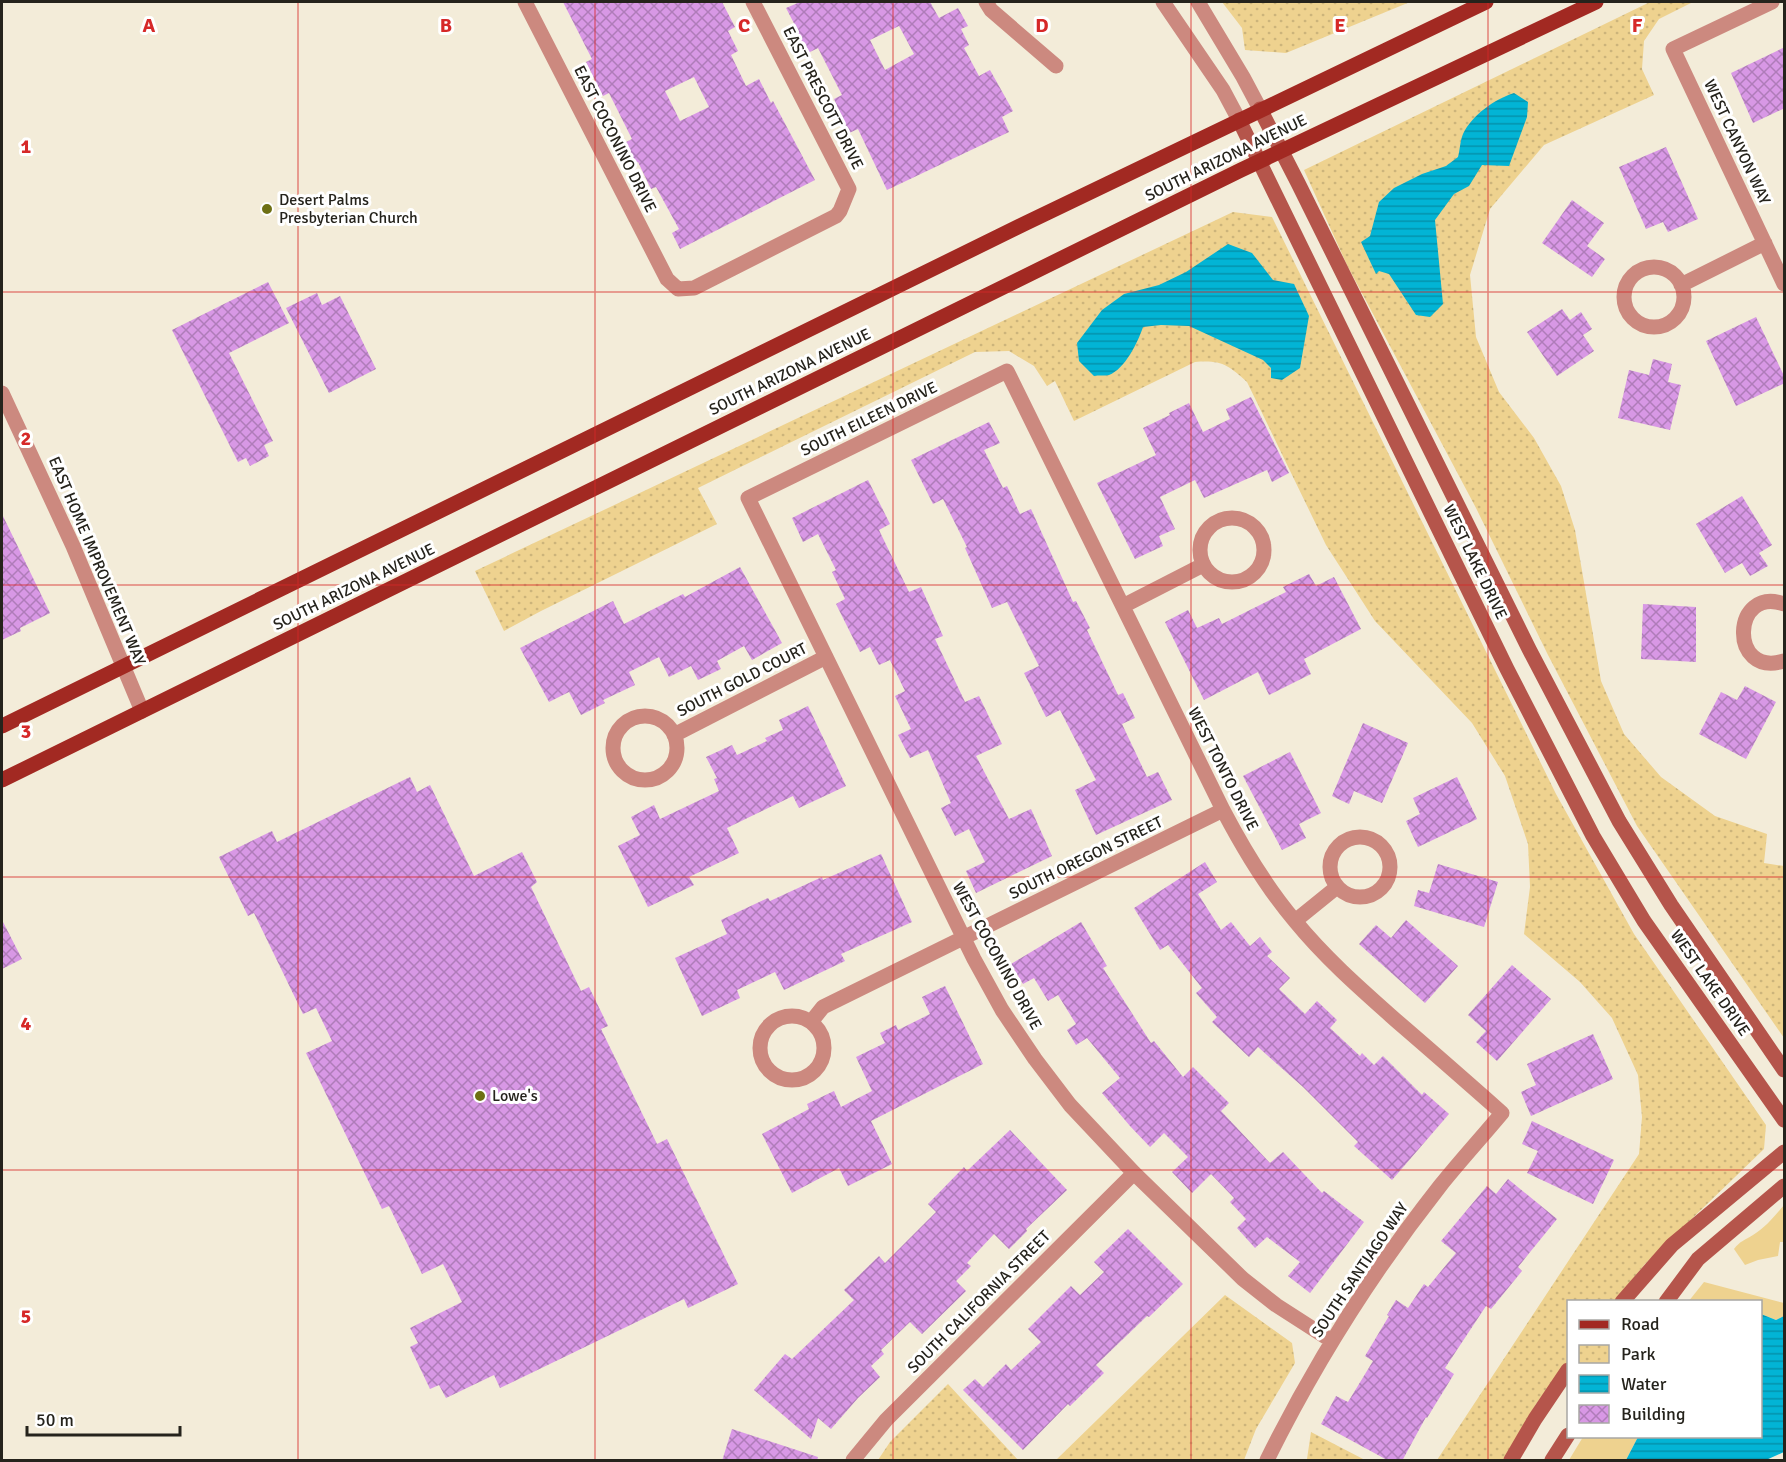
<svg xmlns="http://www.w3.org/2000/svg" width="1786" height="1462" viewBox="0 0 1786 1462" font-family="Signika,sans-serif">
  <defs>
    <pattern id="park-dots" width="8" height="8" patternUnits="userSpaceOnUse" patternTransform="scale(1.5)"><rect width="8" height="8" fill="#eed28f"/><path d="M2 2h.1M6 6h.1" fill="none" stroke="#ccb47b" stroke-width="1.8" stroke-linecap="round"/></pattern>
    <pattern id="water-rules" width="6" height="5" patternUnits="userSpaceOnUse" patternTransform="scale(1.5)"><rect width="6" height="5" fill="#02b4d5"/><path d="M0 2.5h6" fill="none" stroke="#0492ac"/></pattern>
    <pattern id="building-cross-hatch" width="8" height="8" patternUnits="userSpaceOnUse" patternTransform="scale(1.5)"><rect width="8" height="8" fill="#d898e5"/><path d="M0 0l8 8M0 8l8-8" fill="none" stroke="#af7cb9"/></pattern>
  </defs>
  <rect width="100%" height="100%" fill="#f3ecd9"/>
  <path fill="#eed28f" d="M 1784,1205 L 1784,1242 L 1780,1242 L 1778,1256 L 1758,1260 L 1745,1265 L 1734,1249 C 1740,1241 1745,1240 1753,1235 C 1765,1228 1775,1216 1784,1205 Z
    M 1704,1282 L 1784,1303 L 1784,1316 L 1776,1320 L 1761,1314 L 1760,1302 L 1688,1302 Z
    M 1583,1437 L 1638,1437 L 1626,1460 L 1569,1460 Z"/>
  <path fill="url(#park-dots)" d="M 1222,2 L 1410,2 L 1286,53 L 1245,50 L 1242,28 Z
    M 1650,2 L 1693,2 L 1659,19 L 1644,41 L 1642,69 L 1654,95 L 1544,145 L 1490,209 L 1470,275 L 1476,337 L 1499,392 L 1534,438 L 1561,486 L 1575,530 L 1601,681 L 1624,734 L 1661,777 L 1715,816 L 1767,834 L 1764,863 L 1784,866 L 1784,1038 L 1637,826 L 1548,655 L 1476,508 L 1347,265 L 1304,170 Z
    M 1233,212 L 1272,217 L 1556,794 L 1634,934 L 1766,1125 L 1764,1149 L 1645,1264 L 1615,1301 L 1568,1302 L 1568,1362 L 1536,1404 L 1503,1460 L 1437,1460 L 1639,1154 L 1642,1117 L 1638,1075 L 1612,1018 L 1580,982 L 1524,934 L 1530,887 L 1528,844 L 1505,776 L 1472,723 L 1375,621 L 1326,545 L 1247,382 C 1228,365 1222,360 1195,362 L 1074,421 L 1055,381 L 1047,386 L 1034,366 L 1009,351 L 975,352 L 698,488 L 717,524 L 541,611 L 504,631 L 475,571 Z
    M 1225,1295 L 1292,1343 L 1295,1363 L 1256,1429 L 1244,1460 L 1056,1460 Z
    M 948,1384 L 1018,1460 L 878,1460 L 890,1442 Z
    M 1311,1432 L 1365,1460 L 1311,1460 L 1307,1459 Z"/>
  <path fill="url(#water-rules)" d="M 1514,93 L 1528,102 L 1527,117 L 1509,166 L 1482,165 L 1469,186 L 1454,194 L 1435,220 L 1443,304 L 1430,317 L 1416,315 L 1389,274 L 1379,271 L 1376,274 L 1361,242 L 1370,236 L 1379,202 L 1394,188 L 1422,174 L 1446,166 L 1458,157 C 1460,150 1460,141 1463,134 C 1472,115 1495,99 1514,93 Z
    M 1228,244 L 1252,253 L 1273,280 L 1294,284 L 1309,316 L 1300,368 L 1282,380 L 1271,378 L 1271,368 L 1263,360 L 1189,326 L 1161,325 L 1143,327 C 1138,342 1125,369 1109,375 C 1105,376 1098,375 1094,376 L 1079,361 L 1077,343 L 1102,310 L 1124,294 L 1159,285 L 1186,272 Z
    M 1761,1314 L 1776,1320 L 1784,1316 L 1784,1452 L 1766,1460 L 1626,1460 L 1638,1437 L 1760,1436 Z"/>
  <path fill="url(#building-cross-hatch)" fill-rule="evenodd" d="M 563,2 L 722,2 L 735,27 L 728,31 L 738,51 L 731,55 L 746,86 L 759,79 L 771,103 L 773,101 L 815,180 L 680,249 L 672,233 L 679,229 L 656,187 L 651,189 L 638,162 L 635,163 L 624,143 L 632,139 L 609,93 L 603,96 L 586,62 L 592,59 ZM 694,77 L 709,107 L 680,121 L 665,91 Z
    M 800,2 L 930,2 L 939,18 L 958,8 L 968,26 L 961,29 L 969,45 L 964,48 L 979,76 L 990,70 L 1013,111 L 1002,117 L 1009,132 L 887,190 L 858,129 L 849,133 L 834,99 L 842,95 L 818,48 L 806,54 L 796,32 L 798,31 L 786,8 ZM 899,26 L 914,54 L 885,70 L 870,40 Z
    M 1785,47 L 1785,108 L 1753,123 L 1731,73 Z
    M 1666,147 L 1698,219 L 1668,232 L 1663,222 L 1646,229 L 1619,167 Z
    M 1572,200 L 1604,223 L 1587,246 L 1605,259 L 1592,277 L 1542,243 Z
    M 268,282 L 289,323 L 229,353 L 273,441 L 264,445 L 269,456 L 250,466 L 246,458 L 238,462 L 172,330 Z
    M 317,293 L 322,305 L 340,296 L 376,369 L 329,393 L 286,308 Z
    M 1562,309 L 1570,320 L 1581,312 L 1592,329 L 1583,335 L 1594,351 L 1557,376 L 1527,332 Z
    M 1756,317 L 1785,378 L 1785,383 L 1736,406 L 1706,341 Z
    M 1653,359 L 1672,364 L 1668,382 L 1681,385 L 1670,430 L 1618,418 L 1629,370 L 1649,375 Z
    M 1251,397 L 1289,473 L 1272,482 L 1267,470 L 1204,498 L 1195,480 L 1160,497 L 1175,529 L 1159,536 L 1163,546 L 1135,559 L 1097,483 L 1156,455 L 1143,428 L 1170,415 L 1169,413 L 1189,403 L 1203,432 L 1230,419 L 1226,409 Z
    M 989,422 L 1000,443 L 984,450 L 1003,488 L 1007,486 L 1020,514 L 1031,509 L 1073,602 L 1076,601 L 1090,628 L 1087,630 L 1118,695 L 1123,693 L 1135,718 L 1122,724 L 1147,777 L 1158,772 L 1172,800 L 1096,835 L 1075,790 L 1096,780 L 1060,710 L 1046,717 L 1024,673 L 1039,666 L 1007,602 L 992,608 L 965,548 L 967,547 L 943,499 L 933,504 L 911,460 Z
    M 868,480 L 890,524 L 879,530 L 909,592 L 921,587 L 943,636 L 935,639 L 965,702 L 979,696 L 1002,744 L 976,756 L 1009,819 L 1031,809 L 1052,856 L 976,893 L 966,871 L 985,862 L 969,829 L 955,836 L 941,808 L 951,803 L 928,750 L 910,758 L 898,735 L 911,729 L 895,696 L 905,691 L 890,660 L 879,665 L 870,647 L 860,652 L 836,604 L 845,599 L 832,572 L 836,570 L 818,534 L 803,542 L 792,518 Z
    M 1742,496 L 1772,545 L 1759,553 L 1768,566 L 1750,576 L 1742,563 L 1725,573 L 1696,524 Z
    M 2,514 L 50,613 L 20,628 L 21,631 L 2,640 Z
    M 740,567 L 782,643 L 752,660 L 744,646 L 717,661 L 721,669 L 698,680 L 691,666 L 669,677 L 659,657 L 629,672 L 635,685 L 603,700 L 605,703 L 581,715 L 569,692 L 549,702 L 520,648 L 613,601 L 624,624 L 683,594 L 685,597 Z
    M 1309,574 L 1316,586 L 1334,577 L 1361,629 L 1304,659 L 1311,674 L 1269,695 L 1258,672 L 1204,700 L 1165,622 L 1188,610 L 1197,628 L 1219,618 L 1222,624 L 1286,592 L 1283,587 Z
    M 1643,604 L 1696,607 L 1696,662 L 1641,659 Z
    M 1745,686 L 1776,702 L 1746,759 L 1699,734 L 1721,692 L 1737,700 Z
    M 808,706 L 846,786 L 799,808 L 793,796 L 727,828 L 739,853 L 689,877 L 694,885 L 648,907 L 618,846 L 640,835 L 631,817 L 654,805 L 660,819 L 719,791 L 714,779 L 717,778 L 706,757 L 732,745 L 737,755 L 767,741 L 765,738 L 783,730 L 779,720 Z
    M 1363,723 L 1408,743 L 1382,803 L 1354,791 L 1349,804 L 1332,796 Z
    M 1290,752 L 1321,813 L 1299,824 L 1306,838 L 1282,850 L 1243,776 Z
    M 410,777 L 417,792 L 430,785 L 474,876 L 522,852 L 537,882 L 531,887 L 581,991 L 589,987 L 608,1026 L 601,1029 L 657,1144 L 667,1139 L 738,1284 L 688,1308 L 684,1299 L 500,1388 L 494,1375 L 446,1398 L 439,1385 L 430,1389 L 410,1347 L 418,1343 L 410,1328 L 462,1302 L 443,1264 L 422,1274 L 389,1206 L 382,1209 L 306,1053 L 332,1041 L 316,1008 L 303,1014 L 254,913 L 248,916 L 219,857 L 272,831 L 277,842 Z
    M 1457,777 L 1477,819 L 1418,847 L 1406,821 L 1420,814 L 1413,798 Z
    M 881,854 L 912,922 L 841,954 L 845,961 L 784,990 L 775,972 L 737,990 L 740,998 L 702,1016 L 675,958 L 727,934 L 721,920 L 768,898 L 770,901 L 822,877 L 823,880 Z
    M 1205,862 L 1217,882 L 1198,894 L 1221,930 L 1231,922 L 1250,946 L 1260,937 L 1272,952 L 1267,956 L 1290,978 L 1279,989 L 1305,1014 L 1317,1001 L 1337,1020 L 1330,1028 L 1360,1056 L 1362,1053 L 1374,1065 L 1383,1056 L 1422,1095 L 1424,1092 L 1449,1114 L 1392,1180 L 1354,1146 L 1358,1142 L 1303,1087 L 1258,1047 L 1249,1057 L 1212,1022 L 1217,1017 L 1196,993 L 1202,988 L 1168,945 L 1160,950 L 1134,908 Z
    M 1438,864 L 1498,882 L 1484,927 L 1414,906 L 1418,890 L 1429,893 Z
    M 2,920 L 22,959 L 2,969 Z
    M 1406,920 L 1458,966 L 1425,1003 L 1359,944 L 1376,925 L 1391,938 Z
    M 1081,922 L 1107,966 L 1103,968 L 1151,1043 L 1154,1041 L 1183,1077 L 1193,1067 L 1229,1103 L 1221,1111 L 1270,1163 L 1283,1152 L 1322,1193 L 1324,1191 L 1364,1222 L 1310,1293 L 1288,1276 L 1300,1262 L 1267,1237 L 1255,1248 L 1237,1228 L 1246,1219 L 1230,1202 L 1234,1198 L 1211,1174 L 1192,1193 L 1172,1172 L 1188,1157 L 1164,1133 L 1150,1147 L 1130,1126 L 1102,1093 L 1120,1078 L 1087,1038 L 1076,1045 L 1067,1030 L 1076,1024 L 1058,995 L 1048,1001 L 1034,978 L 1023,984 L 1011,964 Z
    M 1512,965 L 1551,999 L 1497,1061 L 1476,1042 L 1486,1031 L 1468,1015 Z
    M 945,986 L 983,1064 L 871,1121 L 892,1164 L 848,1186 L 839,1168 L 792,1193 L 762,1134 L 809,1109 L 807,1104 L 834,1091 L 841,1107 L 872,1091 L 856,1057 L 885,1043 L 880,1033 L 896,1025 L 898,1030 L 930,1014 L 922,997 Z
    M 1593,1034 L 1613,1079 L 1531,1116 L 1521,1092 L 1536,1085 L 1527,1064 Z
    M 1532,1121 L 1614,1160 L 1593,1204 L 1527,1173 L 1538,1151 L 1522,1144 Z
    M 1010,1130 L 1067,1190 L 1026,1229 L 1027,1231 L 1009,1249 L 994,1234 L 967,1263 L 971,1266 L 956,1281 L 966,1291 L 922,1334 L 910,1322 L 881,1350 L 884,1354 L 871,1366 L 880,1377 L 858,1398 L 831,1429 L 818,1418 L 811,1439 L 754,1390 L 785,1354 L 792,1359 L 854,1300 L 844,1290 L 879,1256 L 885,1263 L 936,1212 L 928,1204 L 964,1167 L 967,1171 Z
    M 1508,1179 L 1557,1219 L 1518,1267 L 1522,1271 L 1491,1309 L 1486,1306 L 1445,1368 L 1454,1374 L 1427,1418 L 1426,1417 L 1402,1461 L 1389,1461 L 1321,1424 L 1336,1396 L 1348,1402 L 1373,1361 L 1365,1356 L 1389,1316 L 1387,1315 L 1396,1300 L 1408,1308 L 1424,1284 L 1428,1287 L 1456,1253 L 1441,1241 L 1487,1186 L 1496,1194 Z
    M 1128,1229 L 1183,1284 L 1149,1317 L 1147,1316 L 1096,1365 L 1104,1373 L 1070,1406 L 1068,1404 L 1023,1450 L 963,1390 L 975,1379 L 983,1387 L 1006,1364 L 1011,1370 L 1041,1342 L 1028,1329 L 1071,1286 L 1080,1295 L 1104,1272 L 1094,1262 Z
    M 732,1429 L 818,1457 L 817,1461 L 722,1461 Z"/>
  <g fill="none" stroke-linecap="round" stroke-linejoin="round">
    <path stroke="#cc897f" stroke-width="15" d="M 525,2 L 667,279 L 678,289 L 694,288 L 836,216 L 840,211 L 849,189 L 753,2
      M 986,2 L 991,10 L 1056,66
      M 1163,2 L 1223,90 L 1239,120
      M 1198,2 L 1243,77 L 1260,109
      M 1772,2 L 1673,49 L 1784,284
      M1624 297a30 30 0 1 1 60 0a30 30 0 1 1-60 0Z
      M 1681,285 L 1765,243
      M 2,393 L 73,546 L 142,711
      M1200 550a32 32 0 1 1 64 0a32 32 0 1 1-64 0Z
      M 1784,604 C 1732,585 1728,678 1784,661
      M 1123,606 L 1203,565
      M613 748a32 32 0 1 1 64 0a32 32 0 1 1-64 0Z
      M 674,735 L 826,657
      M1330 867a30 30 0 1 1 60 0a30 30 0 1 1-60 0Z
      M 1295,921 L 1337,887
      M760 1048a32 32 0 1 1 64 0a32 32 0 1 1-64 0Z
      M 811,1022 L 823,1007 L 1223,810
      M 853,1460 L 886,1420 L 1134,1173
      M 1267,1460 C 1315,1363 1373,1271 1440,1186 C 1460,1161 1482,1137 1502,1113 C 1468,1083 1434,1053 1399,1023 C 1363,991 1326,959 1295,921 C 1266,887 1244,850 1223,810 L 1007,371 L 748,498 L 974,959 L 1002,1010 L 1035,1059 L 1070,1105 L 1134,1173 L 1243,1279 L 1276,1305 L 1332,1341"/>
    <path stroke="#b5554b" stroke-width="15" d="M 1260,109 L 1298,183 L 1529,649 L 1619,821 L 1671,905 L 1784,1070
      M 1239,120 L 1507,669 L 1593,836 L 1644,921 L 1784,1120
      M 1622,1302 L 1672,1245 L 1784,1152
      M 1666,1302 L 1698,1259 L 1784,1186
      M 1511,1460 L 1535,1419 L 1568,1370
      M 1552,1460 L 1568,1435"/>
    <path stroke="#a22922" stroke-width="15" d="M 2,726 L 1026,223 L 1486,2
      M 2,780 L 1241,170 L 1596,2"/>
  </g>
  <path fill="none" stroke="#d62828" stroke-width="1.5" stroke-opacity="0.55" d="M 298,2 L 298,1460M 595,2 L 595,1460M 893,2 L 893,1460M 1191,2 L 1191,1460M 1488,2 L 1488,1460M 2,292 L 1784,292M 2,585 L 1784,585M 2,877 L 1784,877M 2,1170 L 1784,1170"/>
  <g fill="#6e7014" stroke="#fff" stroke-width="2">
    <circle cx="267" cy="209" r="6"/>
    <circle cx="480" cy="1096" r="6"/>
  </g>
  <g text-anchor="middle" dominant-baseline="central" stroke-width="6" stroke-linejoin="round" paint-order="stroke">
    <g font-size="16" fill="#25231c" stroke="#fff">
      <text transform="translate(823 98) rotate(63)">EAST PRESCOTT DRIVE</text>
      <text transform="translate(615 139) rotate(63)">EAST COCONINO DRIVE</text>
      <text transform="translate(1737 142) rotate(65)">WEST CANYON WAY</text>
      <text transform="translate(1226 158) rotate(-26)">SOUTH ARIZONA AVENUE</text>
      <text transform="translate(790 372) rotate(-26)">SOUTH ARIZONA AVENUE</text>
      <text transform="translate(869 419) rotate(-26)">SOUTH EILEEN DRIVE</text>
      <text transform="translate(97 561) rotate(67)">EAST HOME IMPROVEMENT WAY</text>
      <text transform="translate(1475 562) rotate(64)">WEST LAKE DRIVE</text>
      <text transform="translate(354 587) rotate(-26)">SOUTH ARIZONA AVENUE</text>
      <text transform="translate(742 680) rotate(-27)">SOUTH GOLD COURT</text>
      <text transform="translate(1223 769) rotate(63)">WEST TONTO DRIVE</text>
      <text transform="translate(1086 858) rotate(-26)">SOUTH OREGON STREET</text>
      <text transform="translate(997 956) rotate(61)">WEST COCONINO DRIVE</text>
      <text transform="translate(1710 983) rotate(55)">WEST LAKE DRIVE</text>
      <text transform="translate(1360 1270) rotate(-56)">SOUTH SANTIAGO WAY</text>
      <text transform="translate(979 1302) rotate(-45)">SOUTH CALIFORNIA STREET</text>
    </g>
    <g font-size="16" fill="#25231c" stroke="#fff" text-anchor="start">
      <text x="279" y="200">Desert Palms<tspan x="279" dy="18">Presbyterian Church</tspan></text>
      <text x="492" y="1096">Lowe's</text>
    </g>
  </g>
  <g font-size="20" text-anchor="middle" font-weight="bold" fill="#d62828" stroke="#fff" stroke-width="6" stroke-linejoin="round" paint-order="stroke">
    <text x="149" y="32">A</text>
    <text x="446" y="32">B</text>
    <text x="744" y="32">C</text>
    <text x="1042" y="32">D</text>
    <text x="1340" y="32">E</text>
    <text x="1637" y="32">F</text>
    <text x="26" y="153">1</text>
    <text x="26" y="445">2</text>
    <text x="26" y="738">3</text>
    <text x="26" y="1030">4</text>
    <text x="26" y="1323">5</text>
  </g>
  <rect width="1786" height="1462" fill="none" stroke="#25231c" stroke-width="6"/>
  <rect x="1567" y="1300" width="195" height="138" fill="#ffffff" stroke="#a8a7a4" stroke-width="1.5"/>
  <rect x="1579" y="1320" width="30" height="9" fill="#a22922" stroke="#a8a7a4" stroke-width="1.5"/>
  <text x="1621" y="1330" font-size="18" fill="#25231c">Road</text>
  <rect x="1579" y="1345" width="30" height="18" fill="url(#park-dots)" stroke="#a8a7a4" stroke-width="1.5"/>
  <text x="1621" y="1360" font-size="18" fill="#25231c">Park</text>
  <rect x="1579" y="1375" width="30" height="18" fill="url(#water-rules)" stroke="#a8a7a4" stroke-width="1.5"/>
  <text x="1621" y="1390" font-size="18" fill="#25231c">Water</text>
  <rect x="1579" y="1405" width="30" height="18" fill="url(#building-cross-hatch)" stroke="#a8a7a4" stroke-width="1.5"/>
  <text x="1621" y="1420" font-size="18" fill="#25231c">Building</text>
  <path d="M27 1426v9h153v-9" fill="none" stroke="#25231c" stroke-width="3"/>
  <text x="36" y="1426" font-size="18" fill="#25231c" stroke="#ffffff" stroke-width="4.5" paint-order="stroke">50 m</text>
</svg>
